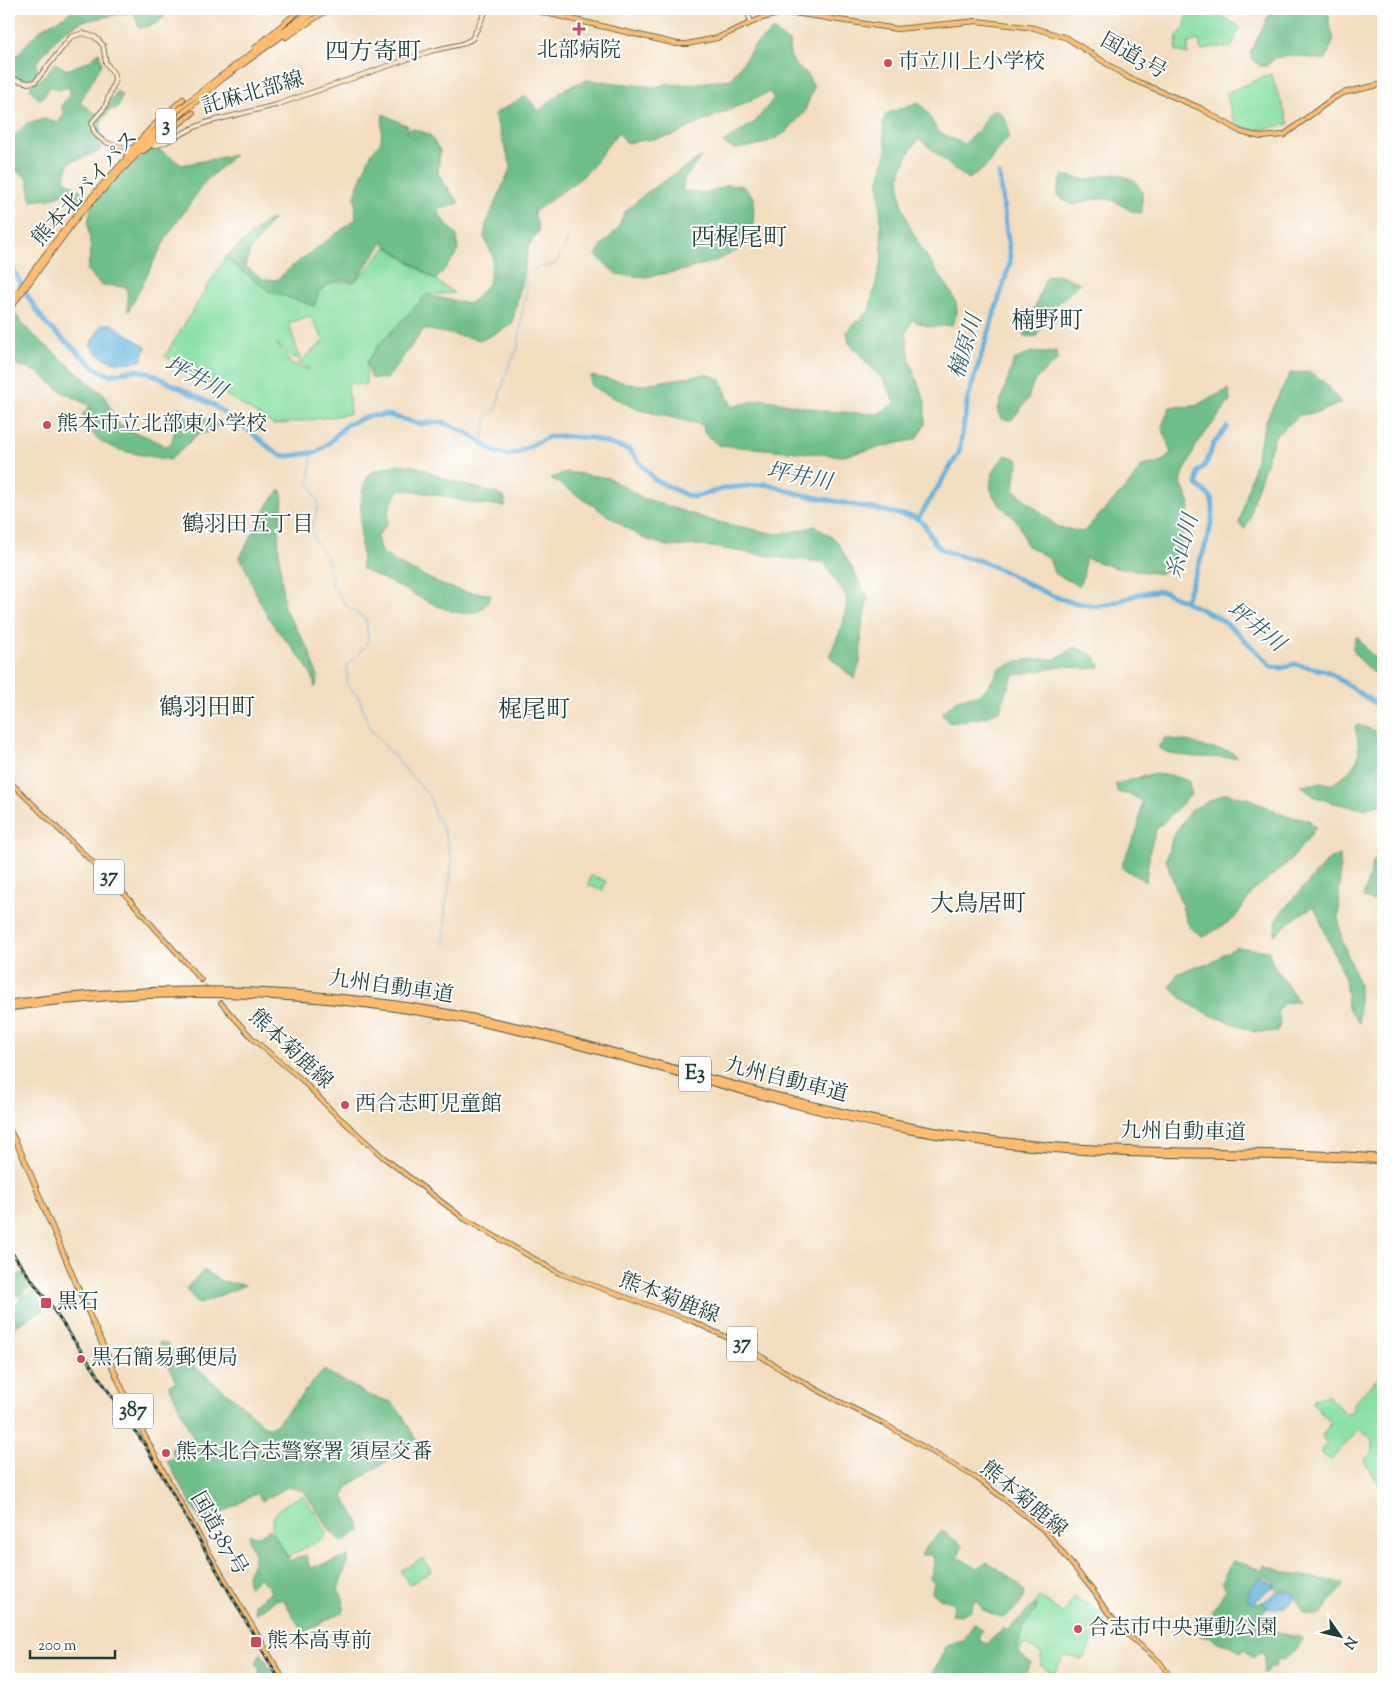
<svg xmlns="http://www.w3.org/2000/svg" width="1392" height="1688" viewBox="0 0 1392 1688" font-family="'Sorts Mill Goudy','Noto Serif JP',serif">
  <rect width="100%" height="100%" fill="#fff"/>
  <filter id="ink" filterUnits="userSpaceOnUse"><feTurbulence type="fractalNoise" baseFrequency=".02" numOctaves="2"/><feDisplacementMap in="SourceGraphic" scale="10" xChannelSelector="R" yChannelSelector="G"/><feConvolveMatrix kernelMatrix="1 2 1 2 8 2 1 2 1" color-interpolation-filters="sRGB"/></filter>
  <filter id="wash" filterUnits="userSpaceOnUse"><feTurbulence type="fractalNoise" baseFrequency=".0096" numOctaves="4" result="noise"/><feDisplacementMap in="SourceGraphic" scale="20" xChannelSelector="R" yChannelSelector="G"/><feGaussianBlur stdDeviation="1.12" result="paint"/><feColorMatrix in="noise" values="0 0 0 0 0 0 0 0 0 0 0 0 0 0 0 0 0 1.4 0 .05"/><feComposite in="paint" operator="in"/></filter>
  <g filter="url(#wash)">
    <rect width="100%" height="100%" fill="#f2ddbe"/>
    <path fill="#88dfa3" stroke="#548e6c" fill-rule="evenodd" d="M 1194,9 L 1211,9 L 1240,27 L 1231,48 L 1213,47 L 1201,51 L 1199,40 L 1190,42 L 1188,45 L 1188,54 L 1176,51 L 1177,36 L 1185,27 L 1187,11 Z
      M 1271,74 L 1289,124 L 1256,131 L 1235,125 L 1226,93 Z
      M 387,247 L 454,293 L 426,295 L 367,362 L 366,385 L 348,383 L 350,414 L 274,425 L 165,356 L 225,258 L 269,291 L 320,290 L 333,282 L 354,282 ZM 310,316 L 324,341 L 298,363 L 310,370 L 291,364 L 276,342 L 290,357 L 300,359 L 289,323 Z
      M 591,875 L 606,881 L 602,891 L 588,885 Z
      M 1383,1372 L 1383,1489 L 1375,1479 L 1364,1460 L 1373,1452 L 1371,1437 L 1360,1429 L 1331,1460 L 1322,1454 L 1322,1450 L 1327,1444 L 1322,1436 L 1331,1423 L 1313,1403 L 1315,1398 L 1323,1397 L 1326,1395 L 1329,1396 L 1344,1413 L 1350,1413 L 1354,1407 L 1352,1405 Z
      M 304,1496 L 327,1532 L 325,1537 L 288,1557 C 284,1549 273,1534 272,1526 C 270,1511 292,1499 304,1496 Z
      M 423,1558 L 431,1571 L 409,1585 L 401,1571 Z
      M 1039,1597 L 1064,1614 L 1074,1597 L 1104,1614 L 1106,1617 L 1083,1659 L 1064,1656 L 1054,1674 L 1040,1665 L 1042,1660 L 1040,1658 L 1042,1655 L 1025,1643 L 1018,1653 L 1016,1651 L 1024,1626 L 1037,1608 L 1034,1604 Z
      M 404,1673 L 421,1679 L 387,1679 Z"/>
    <path fill="#6ebe89" stroke="#467e5e" d="M 72,9 L 168,9 C 161,25 155,24 139,28 L 134,12 L 83,21 L 63,32 L 36,63 L 38,73 C 30,84 20,78 9,74 L 9,52 L 18,55 C 26,44 35,33 46,26 C 57,19 63,20 72,9 Z
      M 1272,9 L 1323,9 L 1329,14 L 1329,24 L 1334,39 L 1325,60 L 1289,55 L 1275,58 L 1267,66 L 1260,66 L 1252,59 L 1250,53 Z
      M 773,30 L 789,42 L 790,56 L 797,67 L 806,73 L 814,87 L 804,113 L 785,133 L 775,139 L 755,146 L 734,149 L 723,143 L 756,121 L 774,98 L 769,92 L 671,136 L 627,143 L 618,132 L 591,168 L 581,178 L 534,212 L 539,231 L 529,246 L 512,325 L 482,340 L 424,329 L 387,379 L 371,378 L 367,362 L 379,345 L 426,295 L 470,304 L 489,283 L 493,257 L 484,237 L 486,225 L 511,166 L 494,114 L 526,96 L 539,111 L 566,88 L 587,80 L 655,87 L 666,84 L 682,85 L 731,79 L 755,45 Z
      M 99,52 L 102,64 L 80,102 L 94,113 L 102,114 L 117,91 L 122,95 L 118,108 L 109,110 L 101,123 L 100,151 L 69,163 L 64,179 L 86,194 L 77,202 L 63,194 L 49,199 L 31,201 L 28,178 L 13,169 L 9,152 L 15,135 L 27,123 L 46,119 L 58,123 L 64,114 L 61,105 L 70,96 L 69,87 L 61,89 L 50,87 L 43,97 L 39,99 L 30,90 L 31,85 L 40,80 L 55,63 L 67,70 L 89,61 Z
      M 918,102 L 927,112 L 938,132 L 964,144 L 979,130 L 988,115 L 994,109 C 1007,116 1008,123 1009,137 L 995,153 L 986,167 L 969,179 C 950,168 937,152 919,139 C 880,183 908,229 936,270 C 944,282 956,295 957,310 C 957,315 953,321 952,325 L 930,327 L 912,320 L 906,333 L 910,362 L 925,402 L 925,425 L 916,439 L 843,456 L 718,445 L 704,433 L 703,425 L 636,409 L 591,386 L 591,376 L 639,385 L 706,374 L 720,379 L 732,407 L 762,399 L 825,411 L 878,414 L 895,403 L 884,381 L 849,343 L 847,331 L 869,311 L 882,258 L 879,180 L 887,150 L 884,137 L 883,122 L 886,114 Z
      M 383,114 L 408,126 L 407,134 L 410,128 L 429,134 L 440,151 L 438,174 L 459,203 L 438,210 L 441,217 L 457,236 L 458,252 L 436,280 L 383,243 L 354,282 C 344,277 327,282 320,291 C 317,294 316,301 314,306 L 269,291 L 225,258 L 265,222 L 273,219 L 250,251 L 245,266 L 263,279 L 277,280 L 290,268 L 356,219 L 355,197 L 359,182 L 371,154 L 381,141 Z
      M 154,146 L 182,165 L 234,155 L 204,183 L 166,238 L 128,312 L 127,287 L 101,285 L 87,271 L 91,251 L 88,223 L 92,200 Z
      M 701,157 L 685,178 L 682,191 L 707,193 L 728,185 L 743,186 L 754,197 L 753,232 L 742,248 L 718,260 L 685,270 L 645,277 L 616,274 L 596,255 L 605,241 L 617,230 L 624,213 L 647,192 Z
      M 1116,174 L 1134,180 L 1142,192 L 1142,213 C 1131,213 1126,207 1116,202 C 1104,195 1085,201 1072,205 L 1056,195 L 1063,175 L 1086,180 L 1103,175 Z
      M 1058,274 L 1080,283 L 1068,295 L 1052,307 L 1036,337 L 1024,336 L 1023,326 L 1035,307 L 1046,277 Z
      M 13,312 L 30,332 L 104,395 L 117,422 L 129,431 L 148,437 L 165,446 L 171,444 L 178,420 L 174,409 L 179,407 L 202,416 L 218,425 L 213,432 L 198,434 L 170,460 C 145,454 110,454 92,433 C 88,429 85,421 82,416 L 90,406 L 61,391 L 38,372 L 9,362 L 9,318 Z
      M 1056,351 L 1057,361 L 1036,379 L 1031,389 L 1028,399 L 1012,420 L 1001,419 L 998,409 L 1014,360 L 1032,352 L 1046,353 Z
      M 1309,372 L 1324,382 L 1341,403 L 1320,412 L 1300,415 L 1275,436 L 1252,504 L 1250,518 L 1245,529 L 1239,524 L 1266,420 L 1290,373 Z
      M 1229,389 L 1230,401 L 1197,444 L 1180,481 L 1190,504 L 1176,565 L 1161,574 L 1116,568 L 1085,558 L 1084,573 L 1079,586 L 1054,573 L 1049,558 L 1026,545 C 1024,538 1022,530 1018,523 C 1012,514 1002,509 996,500 C 984,485 994,466 1006,455 L 1019,460 L 1016,471 L 1014,490 L 1058,527 L 1083,532 L 1129,484 L 1142,466 L 1162,461 L 1171,454 L 1162,426 L 1170,407 L 1195,406 Z
      M 397,464 L 419,467 L 445,479 L 497,494 L 505,498 L 505,506 L 477,504 L 438,495 L 400,489 L 388,510 L 388,522 L 377,537 L 381,552 L 399,564 L 445,586 L 467,592 L 491,594 C 479,637 420,596 398,586 C 386,580 374,575 362,569 C 362,549 355,485 371,473 C 378,469 389,467 397,464 Z
      M 567,472 L 609,478 L 643,498 L 713,521 L 776,534 L 797,531 L 815,526 L 837,541 L 868,597 L 862,625 L 860,663 L 854,679 L 829,656 L 843,625 L 847,599 L 824,562 L 781,558 L 699,545 L 670,547 L 642,538 L 551,478 Z
      M 281,489 L 283,499 L 278,540 L 284,608 L 309,650 L 318,677 L 315,688 C 312,663 283,641 270,620 C 258,601 250,577 240,557 L 269,503 Z
      M 1357,636 L 1367,650 L 1383,666 L 1383,680 C 1375,673 1353,657 1353,647 C 1353,643 1355,640 1357,636 Z
      M 1075,647 L 1095,656 L 1100,667 L 1087,669 L 1066,666 L 1014,675 L 1006,691 L 1000,710 L 986,717 L 949,723 L 942,713 L 957,700 L 980,694 L 991,683 L 998,669 L 1019,661 L 1034,659 L 1055,659 Z
      M 1358,725 L 1376,731 L 1381,740 L 1379,769 L 1380,779 L 1383,783 L 1383,804 L 1363,809 L 1334,803 L 1313,796 L 1301,785 L 1323,783 L 1333,784 C 1359,765 1363,758 1355,727 Z
      M 1165,738 L 1191,742 L 1207,748 L 1229,751 L 1238,757 C 1219,758 1171,759 1158,747 Z
      M 1151,774 L 1170,775 L 1189,781 L 1191,795 L 1156,830 L 1150,849 L 1146,882 L 1121,867 L 1138,828 L 1142,801 L 1131,795 L 1117,792 L 1116,784 Z
      M 1226,793 L 1250,799 L 1286,816 L 1309,820 L 1316,828 L 1291,860 L 1254,890 L 1235,918 L 1204,937 L 1189,927 L 1166,859 L 1173,836 L 1191,810 Z
      M 1383,848 L 1383,894 L 1374,901 L 1363,898 L 1373,862 Z
      M 1340,855 L 1339,922 L 1342,941 L 1359,984 L 1359,1023 L 1348,1008 L 1345,979 L 1314,906 L 1298,916 L 1274,935 L 1278,916 L 1329,859 Z
      M 1237,947 L 1269,951 L 1272,962 L 1298,1001 L 1282,1004 L 1278,1011 L 1280,1024 L 1277,1032 L 1254,1032 L 1208,1014 L 1186,1002 L 1170,987 L 1177,974 L 1196,966 L 1210,964 L 1222,955 Z
      M 204,1270 L 221,1281 L 245,1285 L 200,1304 L 196,1302 L 186,1288 Z
      M 22,1273 L 29,1288 L 12,1300 L 9,1296 L 9,1281 Z
      M 34,1292 L 45,1309 L 19,1324 L 9,1334 L 9,1308 L 18,1303 L 21,1296 Z
      M 159,1342 L 167,1344 L 248,1410 L 264,1426 L 270,1427 L 277,1423 L 324,1370 L 368,1395 L 391,1402 L 403,1416 L 417,1442 L 348,1486 L 343,1497 L 358,1520 L 360,1530 L 342,1542 L 331,1532 L 304,1491 L 288,1487 L 262,1501 L 257,1493 L 218,1515 L 216,1526 L 207,1532 L 167,1461 L 175,1457 L 171,1449 L 193,1438 L 169,1385 L 176,1383 Z
      M 270,1529 L 290,1561 L 298,1557 L 306,1555 L 310,1568 L 349,1556 L 338,1590 C 344,1597 345,1603 342,1612 L 303,1633 L 284,1600 L 278,1599 L 255,1614 L 254,1604 L 271,1592 L 268,1586 L 259,1578 L 248,1587 L 247,1575 L 252,1565 L 254,1555 L 249,1540 L 249,1535 L 259,1536 Z
      M 942,1531 L 962,1545 L 958,1557 L 977,1569 L 987,1562 C 995,1567 1025,1585 1024,1595 C 1023,1605 1011,1613 1003,1618 L 983,1610 L 975,1598 L 971,1610 L 961,1615 L 951,1614 L 954,1605 L 952,1602 L 942,1599 L 932,1593 L 934,1583 L 930,1579 L 935,1560 L 931,1555 L 921,1555 L 926,1546 Z
      M 1233,1561 L 1263,1570 L 1264,1565 L 1291,1574 L 1342,1583 L 1343,1586 L 1319,1616 L 1305,1614 L 1295,1596 L 1284,1589 L 1281,1592 L 1278,1591 L 1273,1582 L 1264,1576 L 1246,1594 L 1258,1604 L 1263,1601 L 1268,1605 L 1262,1615 L 1262,1623 C 1275,1631 1285,1636 1300,1637 L 1303,1640 L 1295,1651 L 1284,1660 L 1277,1659 L 1275,1667 L 1270,1667 L 1267,1672 L 1263,1673 L 1265,1657 L 1260,1652 L 1253,1658 L 1245,1649 L 1239,1653 L 1232,1646 L 1216,1642 L 1212,1638 L 1200,1636 L 1213,1609 L 1226,1590 L 1221,1581 Z
      M 1034,1604 L 1037,1608 L 1024,1626 L 1016,1651 L 1031,1663 L 1022,1679 L 929,1679 L 947,1646 L 962,1641 L 974,1624 L 982,1630 L 978,1638 L 987,1644 L 1003,1628 L 1008,1630 Z
      M 261,1653 L 276,1679 L 257,1679 L 260,1669 L 256,1663 Z"/>
    <path fill="#65b3de" stroke="#427889" d="M 102,324 L 112,324 L 146,347 L 141,361 C 119,364 103,364 90,345 Z
      M 1262,1578 L 1276,1586 L 1268,1590 L 1254,1604 L 1248,1599 L 1247,1593 L 1257,1581 Z
      M 1277,1591 L 1289,1591 L 1296,1596 C 1288,1608 1273,1615 1262,1603 Z"/>
    <g fill="none" stroke-linecap="round" stroke-linejoin="round">
      <path stroke="#65b3de" stroke-width="1" d="M 482,443 L 487,418 L 495,410 L 508,368 L 518,348 L 522,313 L 526,293 L 525,277 L 533,269 L 554,265 L 568,241
        M 312,453 L 309,482 L 319,505 L 311,529 L 314,540 L 326,555 L 333,585 L 345,605 L 366,619 L 368,640 L 366,645 L 347,666 L 347,684 L 359,698 L 371,730 L 429,796 L 434,812 L 444,831 L 452,861 L 449,889 L 445,909 L 445,944"/>
      <path stroke="#65b3de" stroke-width="5" d="M 9,261 L 28,297 L 46,324 L 97,369 L 110,375 L 134,370 L 148,372 L 213,405 L 250,431 L 272,450 L 280,455 L 289,456 L 317,452 L 329,443 L 346,425 L 368,416 L 388,415 L 420,424 L 440,422 L 445,423 L 469,434 L 496,453 L 507,455 L 517,453 L 548,437 L 560,436 L 591,438 L 629,450 L 655,480 L 686,495 L 694,497 L 727,488 L 767,484 L 799,494 L 914,517 C 930,524 929,540 940,548 C 953,557 969,556 983,562 C 1019,576 1049,601 1088,605 C 1116,609 1138,587 1165,592 L 1219,618 L 1237,632 L 1271,666 L 1282,668 L 1294,664 L 1327,671 L 1373,702 L 1379,708 L 1383,728
        M 918,519 L 959,453 L 968,398 L 1010,263 L 1010,256 L 999,174
        M 1185,601 C 1193,580 1218,520 1212,501 C 1209,491 1201,491 1197,484 L 1198,472 L 1206,464 L 1213,445 L 1227,427
        M 1383,749 L 1379,760 L 1383,769"/>
    </g>
  </g>
  <g filter="url(#ink)">
    <g fill="none" stroke-linecap="round" stroke-linejoin="round">
      <path stroke="#c8bda2" stroke-width="4" stroke-dasharray="4 2" stroke-linecap="butt" d="M 201,980 L 209,990"/>
      <g stroke="#3f5549" stroke-width="5.5">
        <path id="secondary" d="M 746,9 L 751,22
          M 9,78 L 28,83 L 35,82 L 71,37 L 83,33 L 95,37 L 103,45 L 106,63 L 114,74 L 115,80 L 105,107 L 92,122 C 92,142 116,147 131,148
          M 154,146 L 166,142 L 193,128 L 208,122 L 276,105 L 431,51 L 462,44 L 472,39 L 487,9"/>
      </g>
      <g stroke="#3f5549" stroke-width="5.5">
        <path id="primary" d="M 9,781 L 120,889 L 201,980
          M 221,1003 L 253,1039 L 302,1080 L 331,1110 L 383,1157 L 463,1218 L 559,1273 L 692,1321 L 745,1346 L 782,1370 L 832,1398 L 883,1423 L 978,1479 L 1046,1532 L 1094,1592 L 1108,1613 L 1127,1634 L 1160,1662 L 1172,1679"/>
      </g>
      <g stroke="#3f5549" stroke-width="6">
        <path id="trunk" d="M 529,9 L 677,44 L 687,44 L 717,38 L 762,18 L 783,13 L 801,14 L 897,29 L 977,21 L 1034,28 L 1067,38 L 1129,78 L 1200,108 L 1241,132 L 1261,137 L 1284,135 L 1332,99 L 1343,93 L 1383,84
          M 286,37 L 329,9
          M 255,48 L 301,9
          M 143,151 L 193,113
          M 126,156 L 152,127 L 183,99
          M 9,305 C 56,237 106,174 167,120 C 213,79 264,45 313,9
          M 9,310 L 79,215 L 147,144 L 221,80 L 319,9
          M 9,1129 C 28,1161 38,1196 53,1229 C 78,1288 103,1348 130,1406 C 175,1500 231,1589 283,1679"/>
      </g>
      <g stroke="#3f5549" stroke-width="7">
        <path id="motorway" d="M 9,1003 C 183,979 349,988 521,1027 C 672,1065 820,1114 974,1137 C 1109,1156 1247,1148 1383,1157
          M 9,1008 C 178,984 350,993 516,1031 C 650,1061 780,1108 916,1132 C 983,1144 1050,1151 1118,1153 C 1206,1157 1295,1154 1383,1161"/>
      </g>
      <use href="#secondary" stroke="#fee4c6" stroke-width="4"/>
      <use href="#primary" stroke="#fdbc70" stroke-width="4"/>
      <use href="#trunk" stroke="#fdbc70" stroke-width="4.5"/>
      <use href="#motorway" stroke="#fdbc70" stroke-width="5"/>
      <g stroke="#1f3d34" stroke-width="3">
        <path id="rail" d="M 9,1249 L 53,1309 L 146,1447 L 279,1679"/>
      </g>
      <use href="#rail" stroke="#fff" stroke-width="1" stroke-dasharray="4" stroke-linecap="butt"/>
    </g>
  </g>
  <g fill="#d1495b" stroke="#fff" stroke-width="2">
    <path d="M576.5 21.5h5v5h5v5h-5v5h-5v-5h-5v-5h5z"/>
    <circle cx="888" cy="63" r="5"/>
    <circle cx="47" cy="425" r="5"/>
    <circle cx="345" cy="1105" r="5"/>
    <rect x="40" y="1297" width="12" height="12" rx="2.5"/>
    <circle cx="81" cy="1359" r="5"/>
    <circle cx="166" cy="1453" r="5"/>
    <circle cx="1078" cy="1629" r="5"/>
    <rect x="250" y="1636" width="12" height="12" rx="2.5"/>
  </g>
  <g text-anchor="middle" dominant-baseline="central" stroke-width="4" stroke-linejoin="round" paint-order="stroke">
    <g fill="#fff" stroke="#627771" stroke-width="1">
      <rect x="156" y="108.5" width="20" height="35" rx="4"/>
      <rect x="94" y="859.5" width="30" height="35" rx="4"/>
      <rect x="679" y="1056.5" width="32" height="35" rx="4"/>
      <rect x="727" y="1326.5" width="30" height="35" rx="4"/>
      <rect x="113" y="1393.5" width="40" height="35" rx="4"/>
    </g>
    <g font-size="20" font-weight="bold" fill="#1f3d34">
      <text x="166" y="126">3</text>
      <text x="109" y="877">37</text>
      <text x="695" y="1074">E3</text>
      <text x="742" y="1344">37</text>
      <text x="133" y="1411">387</text>
    </g>
    <g font-size="21" fill="#1f3d34" stroke="#fff" text-anchor="start">
      <text x="579" y="51" text-anchor="middle">北部病院</text>
      <text x="898" y="63">市立川上小学校</text>
      <text x="57" y="425">熊本市立北部東小学校</text>
      <text x="355" y="1105">西合志町児童館</text>
      <text x="57" y="1303">黒石</text>
      <text x="91" y="1359">黒石簡易郵便局</text>
      <text x="176" y="1453">熊本北合志警察署 須屋交番</text>
      <text x="1088" y="1629">合志市中央運動公園</text>
      <text x="267" y="1642">熊本高専前</text>
    </g>
    <g font-size="21" fill="#1f3d34" stroke="#fff">
      <text transform="translate(1133 57) rotate(29)">国道3号</text>
      <text transform="translate(253 94) rotate(-16)">託麻北部線</text>
      <text transform="translate(86 189) rotate(-48)">熊本北バイパス</text>
      <text transform="translate(391 988) rotate(8)">九州自動車道</text>
      <text transform="translate(290 1050) rotate(43)">熊本菊鹿線</text>
      <text transform="translate(786 1081) rotate(14)">九州自動車道</text>
      <text transform="translate(1183 1133) rotate(1)">九州自動車道</text>
      <text transform="translate(669 1299) rotate(21)">熊本菊鹿線</text>
      <text transform="translate(1023 1500) rotate(40)">熊本菊鹿線</text>
      <text transform="translate(218 1534) rotate(60)">国道387号</text>
    </g>
    <g font-size="22" font-style="italic" fill="#346067" stroke="#fff">
      <text transform="translate(967 347) rotate(-73)">楠原川</text>
      <text transform="translate(195 379) rotate(28)">坪井川</text>
      <text transform="translate(799 478) rotate(11)">坪井川</text>
      <text transform="translate(1184 547) rotate(-74)">糸山川</text>
      <text transform="translate(1255 628) rotate(38)">坪井川</text>
    </g>
    <g font-size="22" fill="#1f3d34" stroke="#fff">
      <text x="248" y="526">鶴羽田五丁目</text>
    </g>
    <g font-size="24" fill="#1f3d34" stroke="#fff">
      <text x="373" y="53">四方寄町</text>
      <text x="739" y="239">西梶尾町</text>
      <text x="1047" y="322">楠野町</text>
      <text x="207" y="709">鶴羽田町</text>
      <text x="534" y="711">梶尾町</text>
      <text x="978" y="905">大鳥居町</text>
    </g>
  </g>
  <rect width="1392" height="1688" fill="none" stroke="#fff" stroke-width="30"/>
  <g transform="translate(1340 1636) rotate(124)" stroke="#ffffff" stroke-width="4" paint-order="stroke">
  <path d="M0-4L9 19L0 12L-9 19Z" fill="#1f3d34"/>
  <text y="-8" font-size="14" font-weight="bold" text-anchor="middle" fill="#1f3d34">N</text>
  </g>
  <path d="M30 1650v8h85v-8" fill="none" stroke="#1f3d34" stroke-width="2.5"/>
  <text x="38" y="1650" font-size="15" fill="#1f3d34" stroke="#ffffff" stroke-width="4" paint-order="stroke">200 m</text>
</svg>
